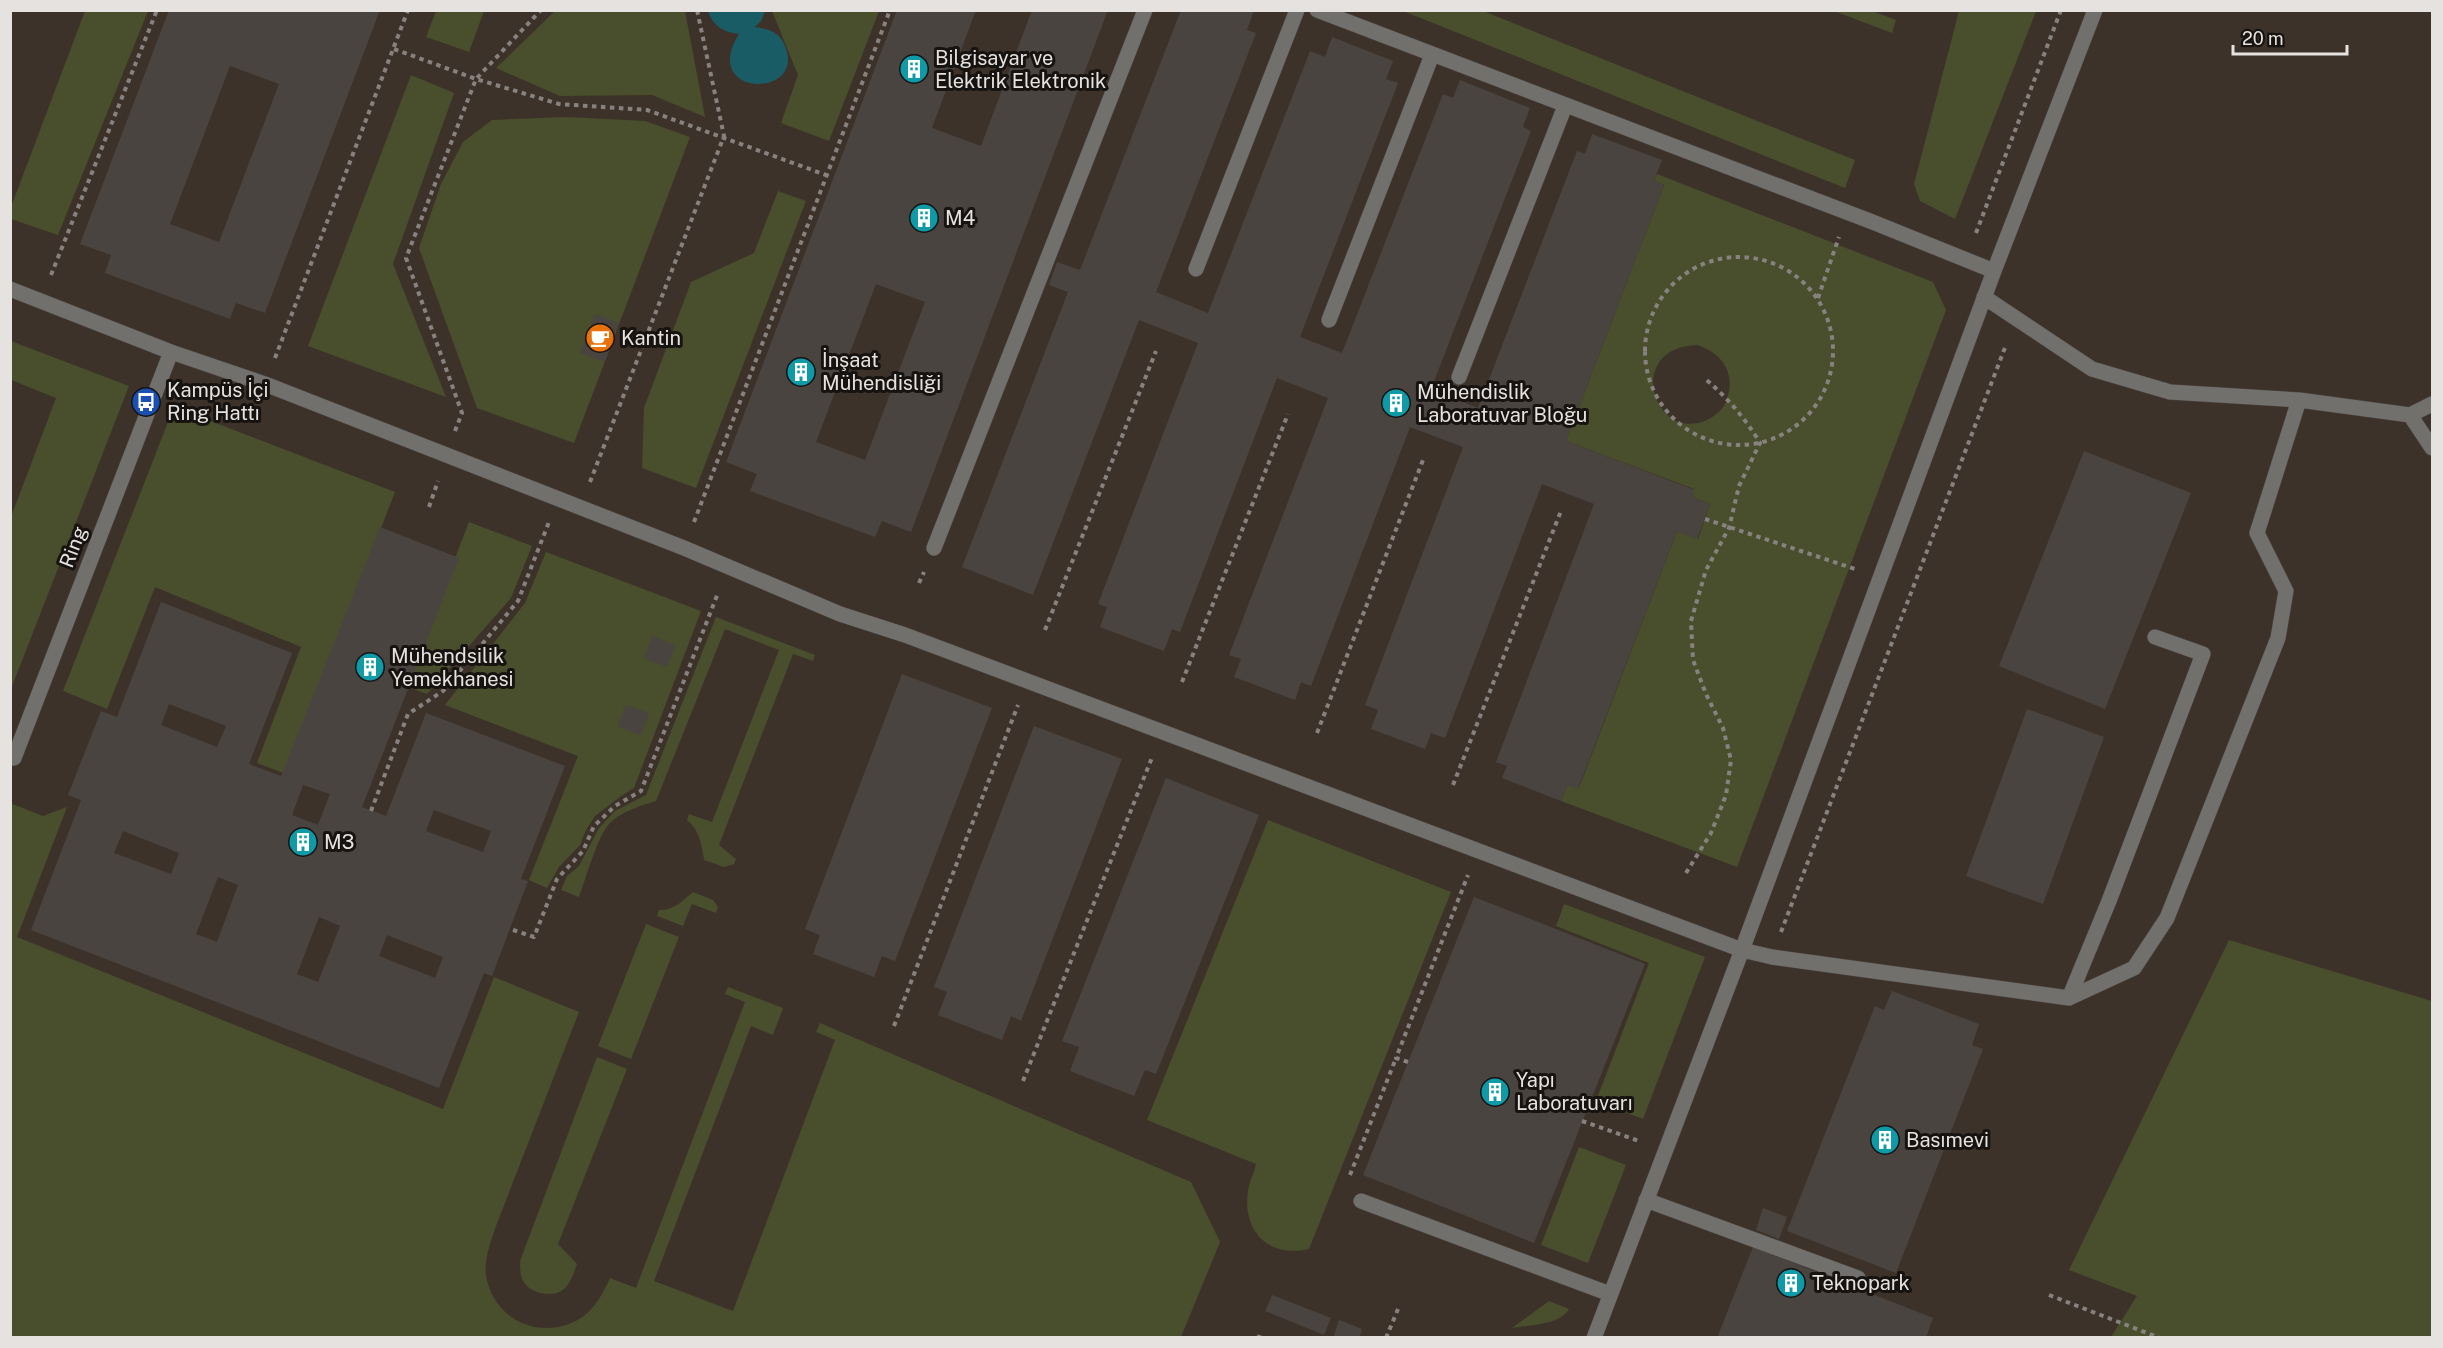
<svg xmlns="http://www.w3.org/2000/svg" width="2443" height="1348" viewBox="0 0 2443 1348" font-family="'Public Sans',sans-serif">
  <rect width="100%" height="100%" fill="#302a26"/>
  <path fill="#3d322a" d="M 11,11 L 2432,11 L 2432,1337 L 11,1337 Z"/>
  <path fill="#494e2c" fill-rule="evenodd" d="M 556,10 L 685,11 L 705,117 L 652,95 L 560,96 L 496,68 Z
    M 85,11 L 148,11 L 58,235 L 11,219 L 11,207 Z
    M 436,11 L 484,11 L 469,52 L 426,37 Z
    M 772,11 L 879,11 L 829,141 L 781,123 L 798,75 Z
    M 1403,11 L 1483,11 L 1855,160 L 1845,188 Z
    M 1834,11 L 1872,11 L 1896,20 L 1892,33 Z
    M 1959,11 L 2036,11 L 1955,219 L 1920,201 L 1914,184 Z
    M 411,75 L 454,93 L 393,264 L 446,397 L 308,346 Z
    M 566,117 L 645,121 L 690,137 L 574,443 L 477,408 L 419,248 L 441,184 L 463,142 L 492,120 Z
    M 1657,174 L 1933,282 L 1946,310 L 1737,867 L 1561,801 L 1567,785 L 1579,788 L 1677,531 L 1698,539 L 1710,504 L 1692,497 L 1694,489 L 1566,441 L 1664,185 L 1654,181 ZM 1697,345 C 1723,353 1737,375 1726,401 C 1723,410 1715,416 1707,420 C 1654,444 1623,348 1697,345 Z
    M 778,191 L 806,201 L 696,488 L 642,468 L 644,408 L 691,282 L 754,253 Z
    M 11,341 L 129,386 L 11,689 L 11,517 L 56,398 L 11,380 Z
    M 174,407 L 395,492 L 286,774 L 257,763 L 301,647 L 155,587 L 107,709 L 63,691 Z
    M 469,522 L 532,546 L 511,598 L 427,694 L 405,686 Z
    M 546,552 L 701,611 L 634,788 L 621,796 L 595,816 L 586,830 L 580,845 L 559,867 L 547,888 L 529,880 L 578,756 L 445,705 L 525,603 Z
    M 716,617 L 815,655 L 813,661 L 793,654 L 719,845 L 736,859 L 734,864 L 724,867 L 704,860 C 702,845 699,829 687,820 L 689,814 L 712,822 L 779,650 L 725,629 L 656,801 C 640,806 622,811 610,823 C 597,836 586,879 579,897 L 561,890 L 567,876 L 579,866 L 599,828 L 615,811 L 646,795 Z
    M 10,803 L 43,816 L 67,807 L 17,937 L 443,1109 L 494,977 L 579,1012 L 496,1226 C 491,1241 484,1259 486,1275 C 493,1321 542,1342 581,1318 C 595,1309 603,1293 610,1278 L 636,1288 L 745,1002 L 725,994 L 728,987 L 783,1008 L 773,1035 L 751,1026 L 654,1281 L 733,1311 L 835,1040 L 816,1032 L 820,1023 L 1191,1182 L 1220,1242 L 1181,1337 L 11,1337 Z
    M 1268,820 L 1451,892 L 1309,1249 C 1269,1258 1242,1232 1248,1191 C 1249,1182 1254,1173 1256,1164 L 1147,1120 Z
    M 693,892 L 713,900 L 718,907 L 716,913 L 692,904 L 683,926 L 657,916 L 659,910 C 674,911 683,900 693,892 Z
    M 1564,904 L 1705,957 L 1643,1119 L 1596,1101 L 1649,963 L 1556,926 Z
    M 646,924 L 679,937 L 631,1059 L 598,1046 Z
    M 2229,940 L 2432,1001 L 2432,1337 L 2111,1337 L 2137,1296 L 2069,1270 Z
    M 597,1057 L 627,1069 L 558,1244 L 577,1264 C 574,1272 571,1283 564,1289 C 555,1298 533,1294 525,1284 C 520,1278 520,1269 520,1261 Z
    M 1579,1147 L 1626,1165 L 1588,1263 L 1541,1245 Z
    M 1549,1301 L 1569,1309 C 1561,1325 1528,1325 1512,1328 Z"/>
  <path fill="#1a5c65" d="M 708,11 L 765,11 L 761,21 L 755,27 C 768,29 780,32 785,46 C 807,99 699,98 739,34 C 723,32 713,26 708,11 Z"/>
  <path fill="#4a4440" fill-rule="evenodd" d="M 169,10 L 380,10 L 265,313 L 236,303 L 230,319 L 105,273 L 111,255 L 80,244 ZM 230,66 L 279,84 L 219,242 L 170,224 Z
    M 897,10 L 976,10 L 932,128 L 981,146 L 1032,10 L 1108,10 L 911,532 L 882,521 L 875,537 L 750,491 L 757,474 L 726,462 ZM 876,284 L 925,302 L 865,460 L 816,442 Z
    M 1181,10 L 1254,10 L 1247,30 L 1256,33 L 1156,292 L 1208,313 L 1310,51 L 1325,57 L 1332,37 L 1393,61 L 1386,79 L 1398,83 L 1300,337 L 1342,353 L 1443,94 L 1453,98 L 1460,80 L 1530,108 L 1523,127 L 1531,131 L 1431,389 L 1478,408 L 1577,151 L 1585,154 L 1592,134 L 1662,160 L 1654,181 L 1664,185 L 1566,441 L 1695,490 L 1692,497 L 1710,504 L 1697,539 L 1677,531 L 1578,789 L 1567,785 L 1561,801 L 1502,778 L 1507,766 L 1496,762 L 1594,504 L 1542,484 L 1445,738 L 1431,733 L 1425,749 L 1371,729 L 1378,710 L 1365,705 L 1463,447 L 1410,427 L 1311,686 L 1301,682 L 1295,700 L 1234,677 L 1241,659 L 1229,655 L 1328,398 L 1277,378 L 1180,632 L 1172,629 L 1164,651 L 1100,627 L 1107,607 L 1098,604 L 1198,343 L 1139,320 L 1033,595 L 962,567 L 1068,292 L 1049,285 L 1057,262 L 1080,270 Z
    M 595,314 L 619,323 L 605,362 L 580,353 Z
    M 2084,451 L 2191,493 L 2105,709 L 1999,666 Z
    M 380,527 L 459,558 L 362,807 L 386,816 L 426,713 L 565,766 L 521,879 L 528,881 L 492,976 L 484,973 L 439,1088 L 31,930 L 81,800 L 68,795 L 101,711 L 117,717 L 161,602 L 292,653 L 249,764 L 281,776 ZM 169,704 L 226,726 L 217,747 L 161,725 ZM 303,785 L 330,794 L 318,825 L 292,815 ZM 434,810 L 491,831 L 483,852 L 426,831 ZM 123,831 L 179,853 L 171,874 L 114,853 ZM 218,877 L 238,885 L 217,942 L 196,934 ZM 319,917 L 340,926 L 318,982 L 297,974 ZM 387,935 L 443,957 L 435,978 L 379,956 Z
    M 652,636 L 675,645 L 667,667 L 644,658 Z
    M 902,674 L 992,708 L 895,961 L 882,956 L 874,977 L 813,954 L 820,935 L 805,929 Z
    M 625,705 L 649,713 L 641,735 L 618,727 Z
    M 2027,709 L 2104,737 L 2043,904 L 1966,876 Z
    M 1034,726 L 1122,759 L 1021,1021 L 1011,1016 L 1002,1040 L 938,1015 L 947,992 L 934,987 Z
    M 1166,778 L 1259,815 L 1156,1074 L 1145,1070 L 1134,1096 L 1070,1071 L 1079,1047 L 1062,1041 Z
    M 1474,897 L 1645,964 L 1534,1243 L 1363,1175 Z
    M 1892,991 L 1979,1024 L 1972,1045 L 1983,1049 L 1896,1273 L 1787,1231 L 1875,1006 L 1884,1010 Z
    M 1763,1208 L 1787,1217 L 1779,1239 L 1756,1230 Z
    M 1753,1247 L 1933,1318 L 1926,1338 L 1717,1338 Z
    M 1272,1295 L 1331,1318 L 1324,1335 L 1265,1311 Z
    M 1339,1320 L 1362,1329 L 1359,1338 L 1333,1338 Z"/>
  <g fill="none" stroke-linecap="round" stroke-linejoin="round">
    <g stroke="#4d4744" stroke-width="16">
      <path id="minor" d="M 1317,10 L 1870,221 L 1994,271
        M 1196,269 L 1297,10
        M 10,289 L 171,352 L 265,384 L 684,548 L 840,614 L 905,635 L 1742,950 L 1772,957 L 2069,998 L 2109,901 L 2203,654 L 2155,637
        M 1984,297 L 2092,369 L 2170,392 L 2299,400 L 2257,533 L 2286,591 L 2278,638 L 2167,918 L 2134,968 L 2069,998
        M 1329,320 L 1432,55
        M 1459,377 L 1565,106
        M 2299,400 L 2410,415 L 2432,404
        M 2410,415 L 2432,448
        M 934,548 L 1145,10
        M 14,758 L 171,352
        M 1646,1200 L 1858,1278
        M 1361,1201 L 1610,1294
        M 1594,1338 L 1742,950 L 1994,271 L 2095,10"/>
    </g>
    <path stroke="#87827f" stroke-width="4" stroke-dasharray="4.5 4.5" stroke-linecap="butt" d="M 394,49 L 476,79 L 559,104 L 647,110 L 826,175
      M 1976,233 L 2061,10
      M1645 351a94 94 0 1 1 188 0a94 94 0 1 1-188 0Z
      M 51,275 L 157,10
      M 1818,298 L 1839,237
      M 275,358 L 408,10
      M 455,431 L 462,413 L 406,258 L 476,79 L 541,10
      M 590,482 L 724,136 L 697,10
      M 429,507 L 438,481
      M 1705,519 L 1855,569
      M 694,522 L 890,10
      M 919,583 L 924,572
      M 1045,630 L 1156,351
      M 1182,682 L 1288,414
      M 1317,733 L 1423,460
      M 1453,785 L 1561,511
      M 371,811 L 408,714 L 443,691 L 518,601 L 549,522
      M 1686,873 L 1711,833 L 1726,795 L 1731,760 L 1723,728 L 1706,694 L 1693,660 L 1691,621 L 1706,570 L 1729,528 L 1739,486 L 1760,443 C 1745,418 1727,397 1704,378
      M 513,930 L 534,937 L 557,879 L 583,851 L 594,826 L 615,806 L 641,791 L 718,593
      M 1781,932 L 2006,345
      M 894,1026 L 1018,705
      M 1408,1062 L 1396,1058 L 1468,875
      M 1023,1081 L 1153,755
      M 1582,1121 L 1639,1141
      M 1350,1175 L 1396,1058
      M 2049,1295 L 2160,1338
      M 1257,1336 L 1262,1338
      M 1386,1338 L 1398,1309"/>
    <use href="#minor" stroke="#72706d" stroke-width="15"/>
  </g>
  <defs>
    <g id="building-disc" transform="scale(1.5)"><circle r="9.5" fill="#0f9aa8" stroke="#161311"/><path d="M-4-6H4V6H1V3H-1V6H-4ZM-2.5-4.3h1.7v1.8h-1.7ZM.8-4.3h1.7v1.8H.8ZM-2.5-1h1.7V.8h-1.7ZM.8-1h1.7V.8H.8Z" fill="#fff"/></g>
    <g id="cafe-disc" transform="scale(1.5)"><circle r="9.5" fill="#e8710a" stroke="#161311"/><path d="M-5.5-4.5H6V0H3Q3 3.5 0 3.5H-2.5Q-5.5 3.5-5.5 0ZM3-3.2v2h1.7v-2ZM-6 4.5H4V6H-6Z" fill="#fff"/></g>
    <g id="bus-disc" transform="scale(1.5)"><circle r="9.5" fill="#1a4fb4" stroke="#161311"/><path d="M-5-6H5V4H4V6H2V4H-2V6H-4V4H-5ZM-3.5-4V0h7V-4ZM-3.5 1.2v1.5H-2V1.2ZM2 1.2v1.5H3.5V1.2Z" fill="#fff"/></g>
  </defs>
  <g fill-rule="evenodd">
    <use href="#building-disc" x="914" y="69"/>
    <use href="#building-disc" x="924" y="218"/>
    <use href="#cafe-disc" x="600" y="338"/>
    <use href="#building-disc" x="801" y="372"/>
    <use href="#bus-disc" x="146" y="402"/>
    <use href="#building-disc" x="1396" y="403"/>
    <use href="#building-disc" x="370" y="667"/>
    <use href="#building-disc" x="303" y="842"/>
    <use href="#building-disc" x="1495" y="1092"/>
    <use href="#building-disc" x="1885" y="1140"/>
    <use href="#building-disc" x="1791" y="1283"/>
  </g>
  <g text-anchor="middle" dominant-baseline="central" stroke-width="6" stroke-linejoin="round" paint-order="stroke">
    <g font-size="20" fill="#e6e2df" stroke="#161311" text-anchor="start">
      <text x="935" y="58">Bilgisayar ve<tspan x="935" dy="23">Elektrik Elektronik</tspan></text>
      <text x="945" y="218">M4</text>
      <text x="621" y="338">Kantin</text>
      <text x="822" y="360">İnşaat<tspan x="822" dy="23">Mühendisliği</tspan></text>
      <text x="167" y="390">Kampüs İçi<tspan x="167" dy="23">Ring Hattı</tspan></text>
      <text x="1417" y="392">Mühendislik<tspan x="1417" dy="23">Laboratuvar Bloğu</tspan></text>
      <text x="391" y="656">Mühendsilik<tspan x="391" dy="23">Yemekhanesi</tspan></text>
      <text x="324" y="842">M3</text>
      <text x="1516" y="1080">Yapı<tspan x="1516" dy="23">Laboratuvarı</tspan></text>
      <text x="1906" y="1140">Basımevi</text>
      <text x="1812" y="1283">Teknopark</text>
    </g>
    <g font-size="20" fill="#e6e2df" stroke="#161311">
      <text transform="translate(73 547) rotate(-69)">Ring</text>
    </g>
  </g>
  <rect width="2443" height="1348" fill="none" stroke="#e6e2df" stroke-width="24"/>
  <path d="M2233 45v9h114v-9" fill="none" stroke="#e6e2df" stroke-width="3"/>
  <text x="2242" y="45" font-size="18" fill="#e6e2df" stroke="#161311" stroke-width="4.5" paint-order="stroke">20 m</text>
</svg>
